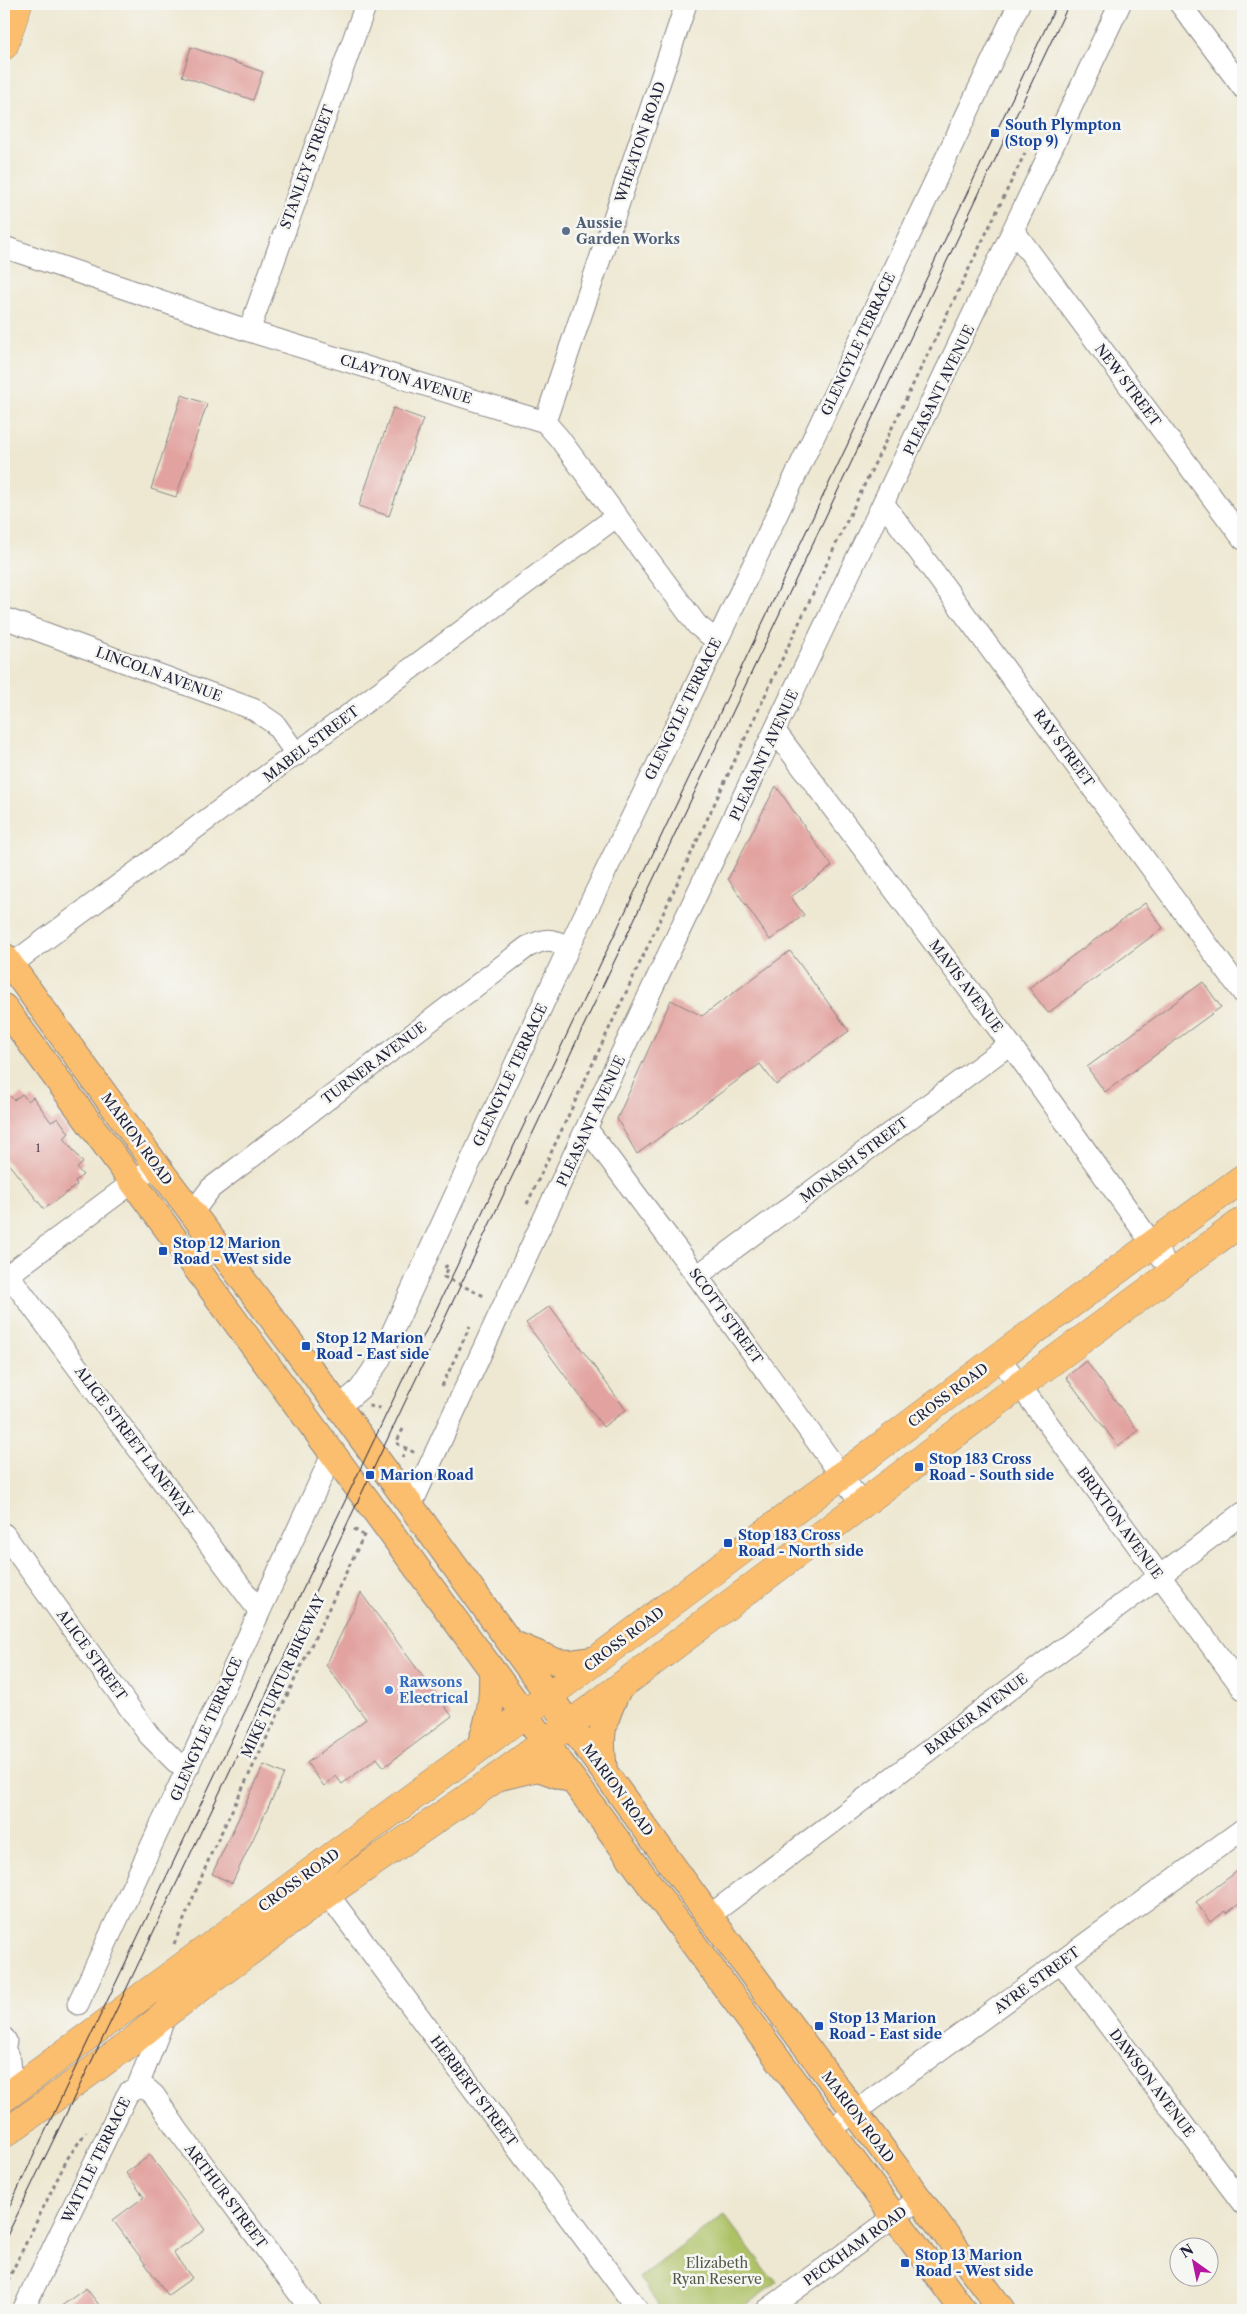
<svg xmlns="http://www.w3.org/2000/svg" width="1247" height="2314" viewBox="0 0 1247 2314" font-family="'Libre Caslon Text',serif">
  <rect width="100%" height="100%" fill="#f6f6f2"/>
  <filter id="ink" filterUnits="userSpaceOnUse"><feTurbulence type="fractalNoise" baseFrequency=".02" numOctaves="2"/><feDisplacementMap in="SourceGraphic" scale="10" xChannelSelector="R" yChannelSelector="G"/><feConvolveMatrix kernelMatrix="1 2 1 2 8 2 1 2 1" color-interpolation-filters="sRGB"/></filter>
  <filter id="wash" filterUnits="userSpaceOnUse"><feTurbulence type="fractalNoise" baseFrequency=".0096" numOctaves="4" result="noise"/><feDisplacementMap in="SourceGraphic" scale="20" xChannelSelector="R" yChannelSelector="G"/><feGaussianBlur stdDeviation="1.12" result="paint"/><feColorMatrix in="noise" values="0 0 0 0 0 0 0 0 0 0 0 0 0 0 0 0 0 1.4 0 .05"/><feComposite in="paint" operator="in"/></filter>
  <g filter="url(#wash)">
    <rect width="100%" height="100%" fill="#eee8d2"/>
    <path fill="#adc165" stroke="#687250" d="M 724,2215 L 776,2283 L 739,2310 L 663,2310 L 639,2278 Z"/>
    <g id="blocks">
      <path fill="#e2a29f" d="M 191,47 L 263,72 L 253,100 L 182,76 Z
        M 182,395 L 207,404 L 176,497 L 151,489 Z
        M 393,408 L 423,419 L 389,516 L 359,506 Z
        M 776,786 L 832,866 L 791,897 L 804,915 L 770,940 L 728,879 Z
        M 1145,903 L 1163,928 L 1048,1013 L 1029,988 Z
        M 790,951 L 849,1031 L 776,1085 L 760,1064 L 637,1154 L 617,1119 L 671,1000 L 702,1016 Z
        M 1203,982 L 1221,1007 L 1105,1092 L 1087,1067 Z
        M 4,1090 L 14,1100 L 22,1094 L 28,1101 L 33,1097 L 51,1122 L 58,1118 L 69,1133 L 64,1138 L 83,1163 L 77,1168 L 83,1175 L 75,1181 L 77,1185 L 44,1209 L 4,1158 Z
        M 550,1306 L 626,1410 L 603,1427 L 526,1323 Z
        M 1086,1361 L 1138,1431 L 1118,1446 L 1066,1377 Z
        M 361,1593 L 452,1716 L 384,1767 L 377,1758 L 342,1784 L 336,1776 L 324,1786 L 307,1763 L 366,1719 L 326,1665 Z
        M 264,1765 L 284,1774 L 232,1883 L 212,1874 Z
        M 1243,1867 L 1243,1901 L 1227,1913 L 1226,1911 L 1210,1922 L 1196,1902 Z
        M 150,2155 L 205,2230 L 173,2253 L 192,2278 L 168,2295 L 113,2220 L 144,2197 L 126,2173 Z
        M 86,2288 L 103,2310 L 56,2310 Z"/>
    </g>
  </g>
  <g filter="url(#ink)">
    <use href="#blocks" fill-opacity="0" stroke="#888586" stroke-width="1"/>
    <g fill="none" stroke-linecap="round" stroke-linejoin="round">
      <g stroke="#888586" stroke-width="23">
        <path id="minor" d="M 1180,4 L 1243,88
          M 1014,231 L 1243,539
          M 4,247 L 249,331 L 545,422 L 559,438 L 697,625 L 717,641
          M 249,331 L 366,4
          M 545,422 L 686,4
          M 884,504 L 1243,993
          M 4,618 L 253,709 L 275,724 L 297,755
          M 775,731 L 1010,1044 L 1173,1273
          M 4,970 L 617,516
          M 587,1129 L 697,1276 L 862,1504
          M 192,1213 L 211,1188 L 527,947 C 546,938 550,938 569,947
          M 8,1274 L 259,1611
          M 697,1276 L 1010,1044
          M 4,1278 L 156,1165
          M 999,1357 L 1243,1689
          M 339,1407 L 360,1389 L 379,1361 L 569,947 L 717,641 L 1019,4
          M 410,1508 C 641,1003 884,505 1120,4
          M 4,1534 L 149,1735 L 176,1762 L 189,1766
          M 318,1881 L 638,2310
          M 709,1916 L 1243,1513
          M 1061,1962 L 1243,2204
          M 78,2004 L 333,1453
          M 4,2038 L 6,2041 L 4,2048 L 10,2061 L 11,2073 L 7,2095
          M 137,2088 L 147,2089 L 154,2095 L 177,2129 L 311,2310
          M 830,2130 L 1243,1829
          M 23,2310 L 126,2097 L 129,2092 L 137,2088 L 167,2012
          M 767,2310 L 919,2199"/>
      </g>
      <g stroke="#888586" stroke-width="28">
        <path id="major" d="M 4,956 L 156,1165 L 339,1407 L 709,1916 L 1002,2310
          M 4,1007 L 963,2310
          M 511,1643 L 557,1662 L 570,1663 L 598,1659
          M 479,1748 C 490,1719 493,1700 492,1670
          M 604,1770 C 599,1730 602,1725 618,1689
          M 496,1778 L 538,1768 L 572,1780"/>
      </g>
      <g stroke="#888586" stroke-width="29">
        <path id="highway" d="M 4,46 L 18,4
          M 4,2098 L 479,1748 L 999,1357 L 1243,1178
          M 4,2134 L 129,2044 L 168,2012 L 327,1894 L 495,1779 L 593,1707 L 1019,1386 L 1243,1221"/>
      </g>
      <path stroke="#888586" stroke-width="3" stroke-dasharray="4 4" stroke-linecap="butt" d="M 527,1204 L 844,527 L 1025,153
        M 445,1268 L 446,1266 L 449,1267 L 444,1277 L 484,1296
        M 442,1386 L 470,1326
        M 369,1406 L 380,1408
        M 403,1429 L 396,1443 L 406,1448
        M 402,1458 L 406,1448 L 415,1453
        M 354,1529 L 363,1535
        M 174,1944 L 211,1854 L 365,1533
        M 4,2288 L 67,2159 L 86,2132"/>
      <use href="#minor" stroke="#fff" stroke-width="21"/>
      <use href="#major" stroke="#fbbe6e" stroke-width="26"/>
      <use href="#highway" stroke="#fbbe6e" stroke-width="28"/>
      <path stroke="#22223b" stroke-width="1" d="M 4,2218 L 1057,4
        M 4,2242 L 113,2017 L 1069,4"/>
    </g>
  </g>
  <g fill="#1a4fb4" stroke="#f6f6f2" stroke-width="2">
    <rect x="990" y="128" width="10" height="10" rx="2.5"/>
    <rect x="158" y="1246" width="10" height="10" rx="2.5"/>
    <rect x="301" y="1341" width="10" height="10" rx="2.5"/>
    <rect x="914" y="1462" width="10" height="10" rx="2.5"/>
    <rect x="365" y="1470" width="10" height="10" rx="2.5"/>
    <rect x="723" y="1538" width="10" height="10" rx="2.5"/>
    <rect x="814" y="2021" width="10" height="10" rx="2.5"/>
    <rect x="900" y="2258" width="10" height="10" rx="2.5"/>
  </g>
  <circle fill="#5c6f8a" stroke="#f6f6f2" stroke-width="2" cx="566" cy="231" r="5"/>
  <circle fill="#3f7fe0" stroke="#f6f6f2" stroke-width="2" cx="389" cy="1690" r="5"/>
  <g text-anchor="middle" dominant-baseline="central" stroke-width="5" stroke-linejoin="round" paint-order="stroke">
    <g font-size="11" fill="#524254">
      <text x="38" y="1148">1</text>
    </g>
    <g font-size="14" font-weight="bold" fill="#164399" stroke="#f6f6f2" text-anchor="start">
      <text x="1005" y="125">South Plympton<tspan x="1005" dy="16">(Stop 9)</tspan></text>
      <text x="173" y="1243">Stop 12 Marion<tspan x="173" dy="16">Road - West side</tspan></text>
      <text x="316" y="1338">Stop 12 Marion<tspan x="316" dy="16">Road - East side</tspan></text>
      <text x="929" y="1459">Stop 183 Cross<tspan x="929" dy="16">Road - South side</tspan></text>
      <text x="380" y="1475">Marion Road</text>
      <text x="738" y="1535">Stop 183 Cross<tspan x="738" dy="16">Road - North side</tspan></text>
      <text x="829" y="2018">Stop 13 Marion<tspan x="829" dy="16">Road - East side</tspan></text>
      <text x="915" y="2255">Stop 13 Marion<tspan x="915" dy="16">Road - West side</tspan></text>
    </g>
    <g font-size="14" fill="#22223b" stroke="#f6f6f2">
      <text transform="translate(640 142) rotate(-71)">WHEATON ROAD</text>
      <text transform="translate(307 167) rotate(-70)">STANLEY STREET</text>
      <text transform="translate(858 344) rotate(-65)">GLENGYLE TERRACE</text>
      <text transform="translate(406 379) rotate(17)">CLAYTON AVENUE</text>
      <text transform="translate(1128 385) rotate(53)">NEW STREET</text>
      <text transform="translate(939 390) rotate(-64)">PLEASANT AVENUE</text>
      <text transform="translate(159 674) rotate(20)">LINCOLN AVENUE</text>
      <text transform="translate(683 709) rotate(-64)">GLENGYLE TERRACE</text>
      <text transform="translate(311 744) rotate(-37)">MABEL STREET</text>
      <text transform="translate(1064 748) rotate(54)">RAY STREET</text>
      <text transform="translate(764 755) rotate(-65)">PLEASANT AVENUE</text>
      <text transform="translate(966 986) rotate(53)">MAVIS AVENUE</text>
      <text transform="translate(374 1063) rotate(-37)">TURNER AVENUE</text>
      <text transform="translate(510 1075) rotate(-65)">GLENGYLE TERRACE</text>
      <text transform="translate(591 1121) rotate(-65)">PLEASANT AVENUE</text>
      <text transform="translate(137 1139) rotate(54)">MARION ROAD</text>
      <text transform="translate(854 1160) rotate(-37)">MONASH STREET</text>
      <text transform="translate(726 1316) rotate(54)">SCOTT STREET</text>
      <text transform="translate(948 1395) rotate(-37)">CROSS ROAD</text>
      <text transform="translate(134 1442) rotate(53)">ALICE STREET LANEWAY</text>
      <text transform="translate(1120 1523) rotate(54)">BRIXTON AVENUE</text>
      <text transform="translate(624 1639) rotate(-37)">CROSS ROAD</text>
      <text transform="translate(92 1655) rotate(54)">ALICE STREET</text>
      <text transform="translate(283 1676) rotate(-65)">MIKE TURTUR BIKEWAY</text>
      <text transform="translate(976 1714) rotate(-37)">BARKER AVENUE</text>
      <text transform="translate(206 1729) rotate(-66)">GLENGYLE TERRACE</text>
      <text transform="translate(618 1790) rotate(54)">MARION ROAD</text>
      <text transform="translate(299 1880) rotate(-36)">CROSS ROAD</text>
      <text transform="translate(1037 1980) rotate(-36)">AYRE STREET</text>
      <text transform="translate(1152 2083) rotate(53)">DAWSON AVENUE</text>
      <text transform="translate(474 2091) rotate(53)">HERBERT STREET</text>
      <text transform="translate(858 2117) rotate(53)">MARION ROAD</text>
      <text transform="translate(96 2160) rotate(-64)">WATTLE TERRACE</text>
      <text transform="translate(226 2196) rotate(53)">ARTHUR STREET</text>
      <text transform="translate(855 2246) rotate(-36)">PECKHAM ROAD</text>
    </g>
    <g font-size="14" font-weight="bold" fill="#4e5e75" stroke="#f6f6f2" text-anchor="start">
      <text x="576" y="223">Aussie<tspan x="576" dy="16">Garden Works</tspan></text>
    </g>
    <g font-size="14" font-weight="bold" fill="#366cbe" stroke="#f6f6f2" text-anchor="start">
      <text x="399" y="1682">Rawsons<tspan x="399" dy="16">Electrical</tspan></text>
    </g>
    <g font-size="14" fill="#535a4a" stroke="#f6f6f2">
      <text x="717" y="2263">Elizabeth<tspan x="717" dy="16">Ryan Reserve</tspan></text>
    </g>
  </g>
  <rect width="1247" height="2314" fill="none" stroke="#f6f6f2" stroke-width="20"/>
  <g transform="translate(1194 2262) rotate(327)"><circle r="24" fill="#f6f6f2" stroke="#a1a1a9"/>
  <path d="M0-4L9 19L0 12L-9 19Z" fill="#b5179e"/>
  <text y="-8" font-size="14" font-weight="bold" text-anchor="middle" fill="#22223b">N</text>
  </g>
</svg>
